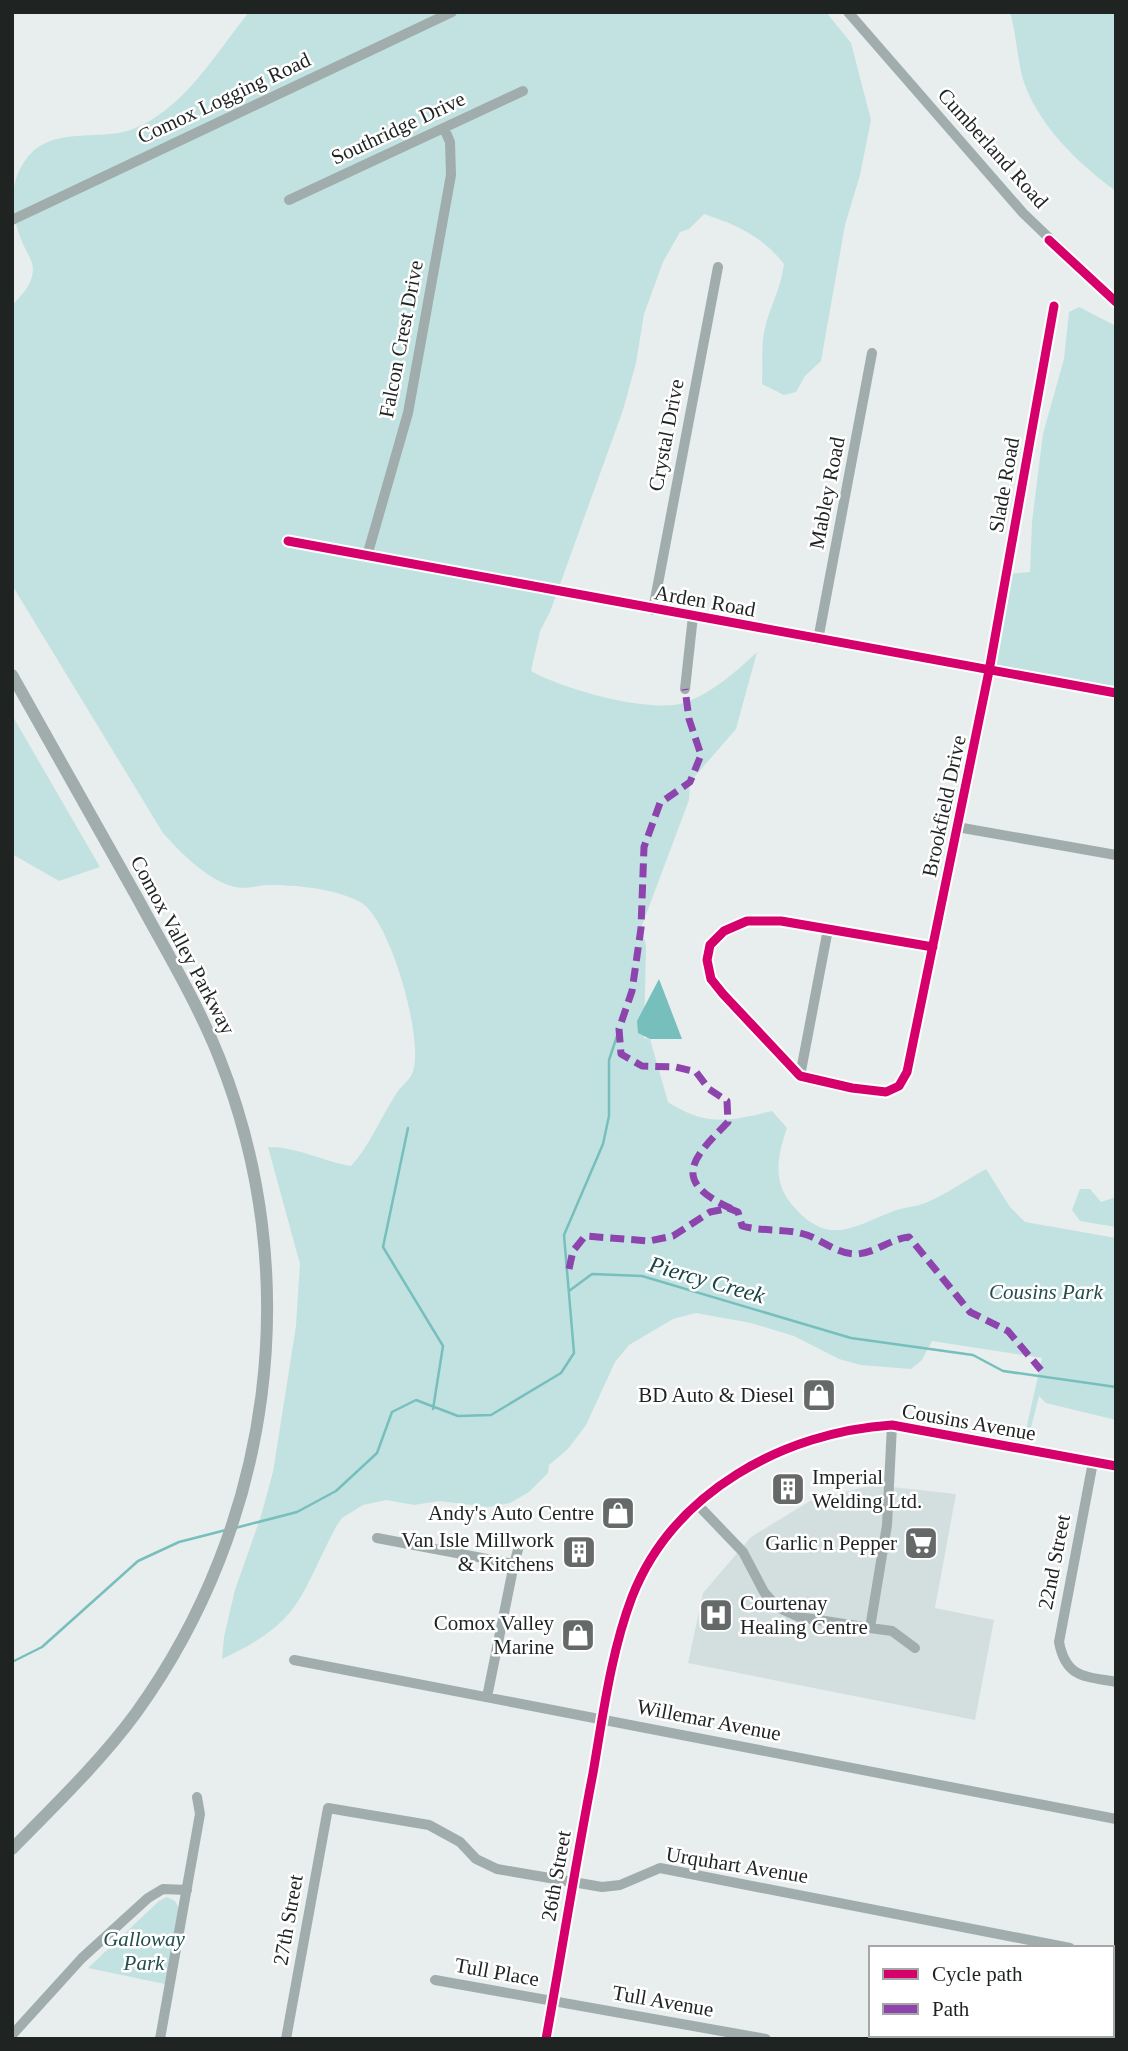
<svg xmlns="http://www.w3.org/2000/svg" width="1128" height="2051" viewBox="0 0 1128 2051" font-family="Georgia,serif">
  <rect width="100%" height="100%" fill="#e8eded"/>
  <path fill="#d3dfdf" d="M 873,1485 L 956,1494 L 935,1608 L 994,1620 L 975,1720 L 688,1663 L 703,1593 L 751,1537 L 810,1501 Z"/>
  <path fill="#c2e2e1" d="M 249,12 L 826,12 L 851,43 L 871,120 L 860,175 L 845,225 L 821,361 L 805,376 L 796,392 L 784,395 L 762,384 C 763,368 761,349 764,333 C 769,307 780,293 784,264 C 762,236 737,225 704,214 L 689,229 L 680,232 L 663,262 L 644,314 L 636,363 L 623,410 L 550,612 L 540,631 L 531,671 C 562,689 653,715 687,702 C 713,692 737,671 757,652 L 736,729 L 690,782 L 689,800 L 641,928 L 646,945 L 644,1038 L 650,1039 L 668,1102 C 706,1127 730,1121 772,1111 L 787,1128 C 777,1157 772,1183 794,1207 C 830,1248 855,1225 894,1211 C 904,1207 916,1207 925,1203 C 947,1194 966,1180 986,1169 L 1010,1207 L 1025,1222 L 1116,1238 L 1116,1420 L 1046,1403 L 1039,1396 L 1030,1432 L 1026,1430 L 1042,1358 L 932,1341 L 922,1360 L 911,1369 L 861,1365 L 839,1359 L 794,1336 L 751,1323 L 696,1313 L 673,1319 L 629,1345 L 615,1362 L 586,1425 L 568,1449 L 549,1465 L 548,1473 L 529,1492 L 510,1503 L 488,1507 L 439,1501 L 414,1505 L 386,1500 L 363,1505 L 342,1518 L 337,1525 C 299,1596 304,1621 222,1659 L 224,1637 L 235,1590 L 261,1516 L 273,1472 L 296,1326 L 300,1264 L 268,1147 C 298,1147 322,1161 351,1166 C 370,1145 380,1119 396,1094 C 400,1087 409,1081 412,1074 C 426,1044 390,917 360,902 C 334,888 295,885 266,885 C 257,886 244,889 235,887 C 207,880 181,853 163,833 L 12,585 L 12,305 C 22,295 33,284 33,269 C 33,261 26,251 23,244 C 11,217 7,183 27,158 C 52,125 99,142 133,129 C 183,110 217,52 249,12 Z
    M 1010,12 L 1116,12 L 1116,191 C 1078,164 1035,122 1022,76 C 1017,55 1016,33 1010,12 Z
    M 1079,307 L 1116,326 L 1116,693 L 990,671 L 1007,574 L 1030,572 L 1032,522 L 1043,434 L 1064,359 L 1069,312 Z
    M 12,715 L 100,867 L 59,881 L 12,854 Z
    M 1080,1189 L 1090,1189 L 1101,1202 L 1116,1197 L 1116,1227 L 1080,1221 L 1072,1210 Z
    M 167,1897 L 175,1901 L 179,1909 L 165,1984 L 88,1968 L 159,1901 Z"/>
  <path fill="#77bfbd" d="M 659,979 L 682,1039 L 650,1039 L 638,1033 L 637,1021 Z"/>
  <g fill="none" stroke-linecap="round" stroke-linejoin="round">
    <path stroke="#77bfbd" stroke-width="2.5" d="M 408,1128 L 383,1247 L 443,1346 L 433,1409
      M 569,1291 L 592,1274 L 642,1276 L 851,1338 L 973,1355 L 1003,1371 L 1116,1387
      M 235,1528 L 297,1512 L 336,1491 L 377,1453 L 392,1412 L 416,1400 L 458,1416 L 491,1415 L 561,1373 L 574,1353 L 564,1235 L 603,1144 L 609,1116 L 609,1060 L 617,1036
      M 12,1662 L 42,1647 L 138,1561 L 179,1542 L 226,1530"/>
    <path stroke="#a1adad" stroke-width="10" d="M 848,12 L 1023,213 L 1116,302
      M 289,200 L 523,91
      M 12,220 L 452,12
      M 288,541 L 1116,693
      M 367,556 L 408,413 L 451,175 L 450,142 L 444,128
      M 653,610 L 718,267
      M 818,640 L 872,353
      M 685,689 L 693,616
      M 957,827 L 1116,855
      M 933,947 L 781,921 L 747,921 L 724,931 L 710,945 L 707,960 L 711,979 L 723,994 L 800,1076 L 852,1088 L 886,1092 L 899,1086 L 907,1072 L 989,671 L 1054,306
      M 800,1076 L 828,929
      M 1093,1462 L 1059,1642 C 1066,1678 1084,1676 1116,1682
      M 697,1504 L 743,1552 L 764,1592 L 777,1607 L 799,1617 L 870,1628 L 887,1525 L 892,1425
      M 377,1538 L 514,1564 L 487,1697
      M 514,1564 L 519,1546
      M 870,1628 L 892,1631 L 915,1648
      M 294,1660 L 1116,1819
      M 1112,1956 L 1116,1957
      M 435,1980 L 766,2039
      M 12,2035 L 82,1958 L 148,1898 L 163,1889 L 187,1890
      M 160,2039 L 200,1814 L 197,1797
      M 286,2039 L 328,1808 L 429,1825 L 460,1842 L 476,1859 L 497,1869 L 602,1887 L 620,1885 L 660,1868 L 1070,1948
      M 546,2039 C 562,1950 576,1861 593,1773 C 603,1715 611,1652 632,1597 C 673,1492 784,1432 892,1425 L 1116,1466
      M 1116,2039 L 1116,2037"/>
    <path stroke="#a1adad" stroke-width="12" d="M 12,675 C 54,750 96,824 138,899 C 166,951 197,1002 219,1057 C 306,1275 273,1523 136,1713 C 100,1762 55,1805 12,1849"/>
    <path stroke="#8e44ad" stroke-width="7" stroke-dasharray="14 7" stroke-linecap="butt" d="M 728,1208 L 738,1212 L 742,1226 C 763,1232 786,1228 807,1235 C 824,1241 838,1255 858,1254 C 877,1252 890,1239 909,1237 L 970,1312 L 1008,1331 L 1041,1370
      M 569,1269 L 573,1251 L 585,1236 L 649,1241 L 673,1236 L 710,1212 L 730,1208 C 669,1180 694,1157 728,1122 L 727,1101 L 709,1089 L 696,1072 L 676,1067 L 642,1066 L 621,1054 L 619,1029 L 632,991 L 641,928 L 644,847 L 660,803 L 690,782 L 701,755 L 689,719 L 685,689"/>
    <g stroke="#fff" stroke-width="13">
      <path id="cycleway" d="M 1049,240 L 1116,302
        M 288,541 L 1116,693
        M 933,947 L 781,921 L 747,921 L 724,931 L 710,945 L 707,960 L 711,979 L 723,994 L 800,1076 L 852,1088 L 886,1092 L 899,1086 L 907,1072 L 989,671 L 1054,306
        M 546,2039 C 562,1950 576,1861 593,1773 C 603,1715 611,1652 632,1597 C 673,1492 784,1432 892,1425 L 1116,1466"/>
    </g>
    <use href="#cycleway" stroke="#d6006c" stroke-width="9"/>
  </g>
  <defs>
    <g id="shop-square" transform="scale(1.75)"><rect x="-9" y="-9" width="18" height="18" rx="4" fill="#656a69" stroke="#fff"/><path d="M-5-2.5h2.3a2.7 3.5 0 0 1 5.4 0H5L5.5 6h-11ZM-1.5-2.5h3a1.5 2.3 0 0 0-3 0Z" fill="#fff"/></g>
    <g id="building-square" transform="scale(1.75)"><rect x="-9" y="-9" width="18" height="18" rx="4" fill="#656a69" stroke="#fff"/><path d="M-4-6H4V6H1V3H-1V6H-4ZM-2.5-4.3h1.7v1.8h-1.7ZM.8-4.3h1.7v1.8H.8ZM-2.5-1h1.7V.8h-1.7ZM.8-1h1.7V.8H.8Z" fill="#fff"/></g>
    <g id="supermarket-square" transform="scale(1.75)"><rect x="-9" y="-9" width="18" height="18" rx="4" fill="#656a69" stroke="#fff"/><path d="M-6-5.5h2.5l.6 2H6L4.5 2H-2.5L-4.4-4H-6ZM-1.5 3.2a1.3 1.3 0 1 0 .1 0ZM3 3.2a1.3 1.3 0 1 0 .1 0Z" fill="#fff"/></g>
    <g id="hospital-square" transform="scale(1.75)"><rect x="-9" y="-9" width="18" height="18" rx="4" fill="#656a69" stroke="#fff"/><path d="M-5-5h3v3.5h4V-5h3V5h-3V1.5h-4V5h-3Z" fill="#fff"/></g>
  </defs>
  <g fill-rule="evenodd">
    <use href="#shop-square" x="819" y="1395"/>
    <use href="#building-square" x="788" y="1489"/>
    <use href="#shop-square" x="618" y="1513"/>
    <use href="#supermarket-square" x="921" y="1543"/>
    <use href="#building-square" x="579" y="1552"/>
    <use href="#hospital-square" x="716" y="1615"/>
    <use href="#shop-square" x="578" y="1635"/>
  </g>
  <g text-anchor="middle" dominant-baseline="central" stroke-width="5" stroke-linejoin="round" paint-order="stroke">
    <g font-size="21" fill="#1f2322" stroke="#fff">
      <text transform="translate(224 98) rotate(-25)">Comox Logging Road</text>
      <text transform="translate(398 128) rotate(-25)">Southridge Drive</text>
      <text transform="translate(993 148) rotate(48)">Cumberland Road</text>
      <text transform="translate(401 339) rotate(-79)">Falcon Crest Drive</text>
      <text transform="translate(666 435) rotate(-79)">Crystal Drive</text>
      <text transform="translate(1004 485) rotate(-80)">Slade Road</text>
      <text transform="translate(827 493) rotate(-79)">Mabley Road</text>
      <text transform="translate(705 601) rotate(10)">Arden Road</text>
      <text transform="translate(944 806) rotate(-78)">Brookfield Drive</text>
      <text transform="translate(183 945) rotate(62)">Comox Valley Parkway</text>
      <text transform="translate(969 1422) rotate(10)">Cousins Avenue</text>
      <text transform="translate(1054 1562) rotate(-79)">22nd Street</text>
      <text transform="translate(709 1720) rotate(11)">Willemar Avenue</text>
      <text transform="translate(737 1865) rotate(9)">Urquhart Avenue</text>
      <text transform="translate(556 1876) rotate(-80)">26th Street</text>
      <text transform="translate(288 1920) rotate(-80)">27th Street</text>
      <text transform="translate(497 1972) rotate(10)">Tull Place</text>
      <text transform="translate(663 2001) rotate(10)">Tull Avenue</text>
    </g>
    <g font-size="21" font-style="italic" fill="#224f4e" stroke="#fff">
      <text x="1046" y="1292">Cousins Park</text>
      <text x="144" y="1939">Galloway<tspan x="144" dy="24">Park</tspan></text>
    </g>
    <g font-size="21" fill="#1f2322" stroke="#fff" text-anchor="end">
      <text x="794" y="1395">BD Auto &amp; Diesel</text>
      <text x="812" y="1477" text-anchor="start">Imperial<tspan x="812" dy="24">Welding Ltd.</tspan></text>
      <text x="594" y="1513">Andy's Auto Centre</text>
      <text x="554" y="1540">Van Isle Millwork<tspan x="554" dy="24">&amp; Kitchens</tspan></text>
      <text x="897" y="1543">Garlic n Pepper</text>
      <text x="740" y="1603" text-anchor="start">Courtenay<tspan x="740" dy="24">Healing Centre</tspan></text>
      <text x="554" y="1623">Comox Valley<tspan x="554" dy="24">Marine</tspan></text>
    </g>
    <g font-size="23" font-style="italic" fill="#194645" stroke="#fff">
      <text transform="translate(707 1280) rotate(16)">Piercy Creek</text>
    </g>
  </g>
  <rect width="1128" height="2051" fill="none" stroke="#1f2322" stroke-width="28"/>
  <rect x="869" y="1946" width="245" height="91" fill="#ffffff" stroke="#a5a7a7" stroke-width="2"/>
  <rect x="883" y="1969" width="35" height="10" fill="#d6006c" stroke="#a5a7a7" stroke-width="2"/>
  <text x="932" y="1981" font-size="21" fill="#1f2322">Cycle path</text>
  <rect x="883" y="2004" width="35" height="10" fill="#8e44ad" stroke="#a5a7a7" stroke-width="2"/>
  <text x="932" y="2016" font-size="21" fill="#1f2322">Path</text>
</svg>
